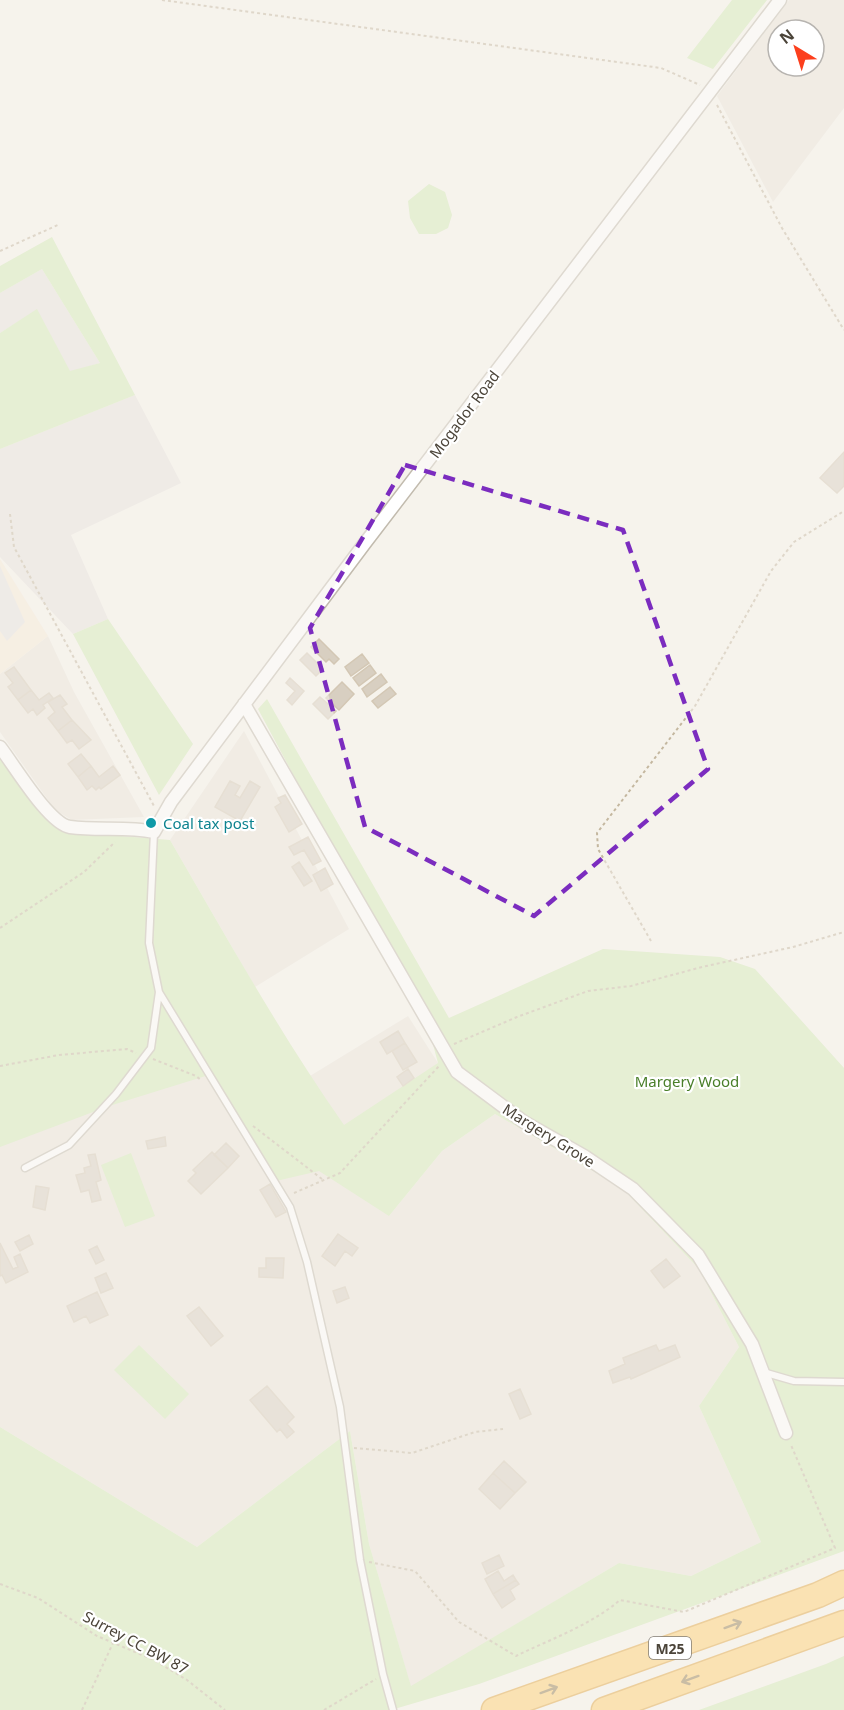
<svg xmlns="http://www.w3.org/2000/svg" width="844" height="1710" viewBox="0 0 844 1710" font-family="'Noto Sans',sans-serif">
  <rect width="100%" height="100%" fill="#f6f3ec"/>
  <path fill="#eae5da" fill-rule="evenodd" d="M 789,0 L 844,0 L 844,108 L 773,202 L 717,96 ZM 778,30 L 814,30 L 814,66 L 778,66 Z
    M 48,636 L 74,692 L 144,817 L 72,820 L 55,810 L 0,732 L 0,674 Z
    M 244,731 L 349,929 L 255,987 L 170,840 Z
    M 408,1016 L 438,1063 L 389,1216 L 442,1151 L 495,1114 L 622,1188 L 699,1269 L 739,1347 L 699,1406 L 761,1542 L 691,1576 L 619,1563 L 411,1687 L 369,1544 L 350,1431 L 197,1547 L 0,1427 L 0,1127 L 145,1056 L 310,1076 Z"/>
  <path fill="#f7ead8" d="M 0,559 L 48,636 L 0,674 Z"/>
  <path fill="#e6e2dd" d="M 42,269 L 100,363 L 70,372 L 37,310 L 0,333 L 0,293 Z
    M 135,395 L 181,483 L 71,535 L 108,619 L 73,634 L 0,557 L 0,449 Z"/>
  <path fill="#d2eab5" d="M 732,0 L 767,0 L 713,69 L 687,58 Z
    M 429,184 L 445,192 L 452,215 L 448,228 L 436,234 L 419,234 L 410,218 L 408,201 Z
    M 52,237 L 135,395 L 0,449 L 0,333 L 37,309 L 70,371 L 100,363 L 42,269 L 0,293 L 0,266 Z
    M 108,619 L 193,744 L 159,795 L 73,634 Z
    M 267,699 L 449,1018 L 603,949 L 720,957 L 755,969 L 844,1068 L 844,1551 L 479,1684 L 391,1710 L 0,1710 L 0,1427 L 197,1547 L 350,1431 L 369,1544 L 411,1686 L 619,1563 L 691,1576 L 761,1542 L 699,1406 L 739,1347 L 699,1269 L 622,1188 L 495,1114 L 442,1151 L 389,1216 L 319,1171 L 276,1181 L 212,1074 L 109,1106 L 0,1147 L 0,759 L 43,814 L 60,831 L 170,840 C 226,936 280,1034 344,1125 L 438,1063 L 428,1026 L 258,709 Z
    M 131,1153 L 155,1216 L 125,1227 L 101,1165 Z
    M 139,1345 L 189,1394 L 165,1419 L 114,1370 Z
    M 844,1656 L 844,1710 L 699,1710 L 826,1664 Z"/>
  <path fill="#e5e3e0" d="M 0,566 L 25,622 L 7,641 L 0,631 Z"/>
  <path fill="#d8cfc1" stroke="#d3c7b4" stroke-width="1.5" d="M 844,452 L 844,486 L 837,493 L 820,478 Z
    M 319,639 L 339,659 L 334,664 L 329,659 L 326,662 L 311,647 Z
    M 307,653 L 323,669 L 316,676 L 300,660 Z
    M 362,654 L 369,663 L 351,676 L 345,667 Z
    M 370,665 L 376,673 L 359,686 L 353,678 Z
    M 14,667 L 31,690 L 18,700 L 8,687 L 13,683 L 5,673 Z
    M 381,674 L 387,682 L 367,697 L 362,689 Z
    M 290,678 L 304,691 L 292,705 L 287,700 L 295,691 L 286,683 Z
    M 342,682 L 354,694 L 339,710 L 326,698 Z
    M 390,687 L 396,694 L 378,708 L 372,701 Z
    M 31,690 L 39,700 L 49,693 L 53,698 L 43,705 L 45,708 L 37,715 L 33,709 L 28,713 L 18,700 Z
    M 60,695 L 67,704 L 62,707 L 72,720 L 58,731 L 48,718 L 55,712 L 48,702 Z
    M 320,697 L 336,711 L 328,719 L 313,704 Z
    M 72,720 L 91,740 L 79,749 L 72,740 L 67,743 L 58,731 Z
    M 81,754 L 91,766 L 78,777 L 68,764 Z
    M 91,766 L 99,777 L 113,766 L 120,775 L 101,789 L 99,787 L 96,790 L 92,786 L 87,790 L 78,777 Z
    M 230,781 L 240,786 L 235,795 L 240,798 L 250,781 L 260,787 L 240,821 L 215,807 Z
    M 285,795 L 302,824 L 289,832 L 275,807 L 281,803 L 278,798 Z
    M 308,837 L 321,861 L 313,865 L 304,850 L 294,855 L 289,847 Z
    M 299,862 L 312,881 L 304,886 L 292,867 Z
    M 325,868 L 333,884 L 321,891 L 313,875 Z
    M 398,1031 L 405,1043 L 387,1054 L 380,1042 Z
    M 405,1043 L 417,1062 L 403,1070 L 392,1051 Z
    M 408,1069 L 414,1078 L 403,1086 L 397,1077 Z
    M 165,1137 L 166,1146 L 148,1149 L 146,1141 Z
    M 226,1143 L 239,1156 L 228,1168 L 214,1155 Z
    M 212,1152 L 228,1168 L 201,1194 L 188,1181 L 196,1173 L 193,1170 Z
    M 95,1154 L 101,1180 L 96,1182 L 101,1200 L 92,1202 L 89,1190 L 81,1192 L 76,1175 L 85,1173 L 84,1168 L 91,1166 L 88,1155 Z
    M 270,1184 L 286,1212 L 276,1217 L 260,1190 Z
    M 36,1186 L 49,1188 L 45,1210 L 33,1207 Z
    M 338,1234 L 358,1248 L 352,1256 L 345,1251 L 335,1266 L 322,1256 Z
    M 29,1235 L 33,1244 L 20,1251 L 15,1242 Z
    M 0,1243 L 13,1269 L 18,1267 L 14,1257 L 20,1254 L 28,1272 L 6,1283 L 2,1275 L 0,1276 Z
    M 97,1246 L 104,1260 L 96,1264 L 89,1250 Z
    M 266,1258 L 284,1258 L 283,1278 L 259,1277 L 259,1268 L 266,1268 Z
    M 666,1259 L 680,1276 L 664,1288 L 651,1271 Z
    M 106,1273 L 113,1288 L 101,1293 L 95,1278 Z
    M 345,1287 L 349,1298 L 337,1303 L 333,1291 Z
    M 97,1292 L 108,1315 L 90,1323 L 86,1316 L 74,1322 L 67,1306 Z
    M 199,1307 L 223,1336 L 211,1346 L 187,1316 Z
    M 656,1345 L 659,1351 L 675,1345 L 680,1357 L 631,1379 L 630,1377 L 613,1383 L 609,1371 L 625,1364 L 623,1358 Z
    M 267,1386 L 294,1417 L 287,1424 L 294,1432 L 287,1438 L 280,1429 L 277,1432 L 250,1400 Z
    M 520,1389 L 531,1414 L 520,1419 L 509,1394 Z
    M 504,1461 L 526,1482 L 515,1493 L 493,1473 Z
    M 493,1473 L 515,1493 L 500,1509 L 479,1489 Z
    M 499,1555 L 504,1566 L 487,1574 L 482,1563 Z
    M 498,1571 L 504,1581 L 513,1575 L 516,1580 L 493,1594 L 485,1579 Z
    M 516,1580 L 519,1584 L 510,1590 L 515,1599 L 502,1608 L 493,1594 Z"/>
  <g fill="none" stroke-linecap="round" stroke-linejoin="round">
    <g stroke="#c2bbae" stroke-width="9">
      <path id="lane" d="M 159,992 L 290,1207 L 307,1262 L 340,1407 L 360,1560 L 383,1674 L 393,1710
        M 25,1168 L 69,1145 L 116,1094 L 151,1048 L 159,992 L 149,943 L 154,832
        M 763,1372 L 794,1381 L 844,1382"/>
    </g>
    <g stroke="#c2bbae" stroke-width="15">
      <path id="street" d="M 244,704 L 457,1072 L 524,1122 L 584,1156 L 633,1189 L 698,1255 L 752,1344 L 786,1433
        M 0,747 C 14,765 49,824 70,827 C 98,831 126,826 154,832 L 171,802 L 365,543 L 780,0"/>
    </g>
    <g stroke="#e0a43c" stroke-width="27">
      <path id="highway" d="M 494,1710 L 818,1595 L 844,1583
        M 604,1710 L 844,1623"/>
    </g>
    <path stroke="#c4b79f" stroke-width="2" stroke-dasharray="3 3" stroke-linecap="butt" d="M 162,0 L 661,68 L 700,85
      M 717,105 L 782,228 L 844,330
      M 0,251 L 60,224
      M 10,514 L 14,547 L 154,806
      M 0,928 L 84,872 L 115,842
      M 651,941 L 598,849 L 597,833 L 695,706 L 771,571 L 794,542 L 844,511
      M 454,1044 L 517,1017 L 588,991 L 631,986 L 702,967 L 793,947 L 844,932
      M 153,1059 L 196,1076 L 202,1081
      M 0,1066 L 59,1055 L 127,1049 L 136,1053
      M 253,1126 L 322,1179
      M 294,1193 L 340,1173 L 440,1065
      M 354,1448 L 412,1453 L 475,1432 L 503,1429
      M 369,1562 L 415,1571 L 459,1622 L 516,1656 C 551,1639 591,1625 620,1600 L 684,1612 L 835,1548 L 791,1445
      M 0,1584 L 38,1598 L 97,1636 L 154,1660 L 187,1680 L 225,1710
      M 82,1710 L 113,1643
      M 324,1710 L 376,1679"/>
    <use href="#lane" stroke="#fff" stroke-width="6"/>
    <use href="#street" stroke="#fff" stroke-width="12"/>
    <use href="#highway" stroke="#ffcf6e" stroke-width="24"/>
  </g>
  <defs><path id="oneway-shaft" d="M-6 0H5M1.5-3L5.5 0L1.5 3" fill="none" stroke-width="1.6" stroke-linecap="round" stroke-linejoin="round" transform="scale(1.5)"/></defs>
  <g stroke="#937c4e">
    <use href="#oneway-shaft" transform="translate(733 1625) rotate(-20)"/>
    <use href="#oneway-shaft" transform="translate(690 1679) rotate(160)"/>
    <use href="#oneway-shaft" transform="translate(549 1690) rotate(-20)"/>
  </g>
  <path d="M0 0H844V1710H0ZM 405,465 L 623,530 L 708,769 L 534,916 L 365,827 L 310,628 Z" fill="#f6f3ec" fill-opacity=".55" fill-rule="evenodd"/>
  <path fill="none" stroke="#7b2cbf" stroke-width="4.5" stroke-dasharray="12 8" stroke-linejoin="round" d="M 405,465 L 623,530 L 708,769 L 534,916 L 365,827 L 310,628 Z"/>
  <circle fill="#0f9aa8" stroke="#fff" stroke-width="2" cx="151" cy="823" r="6"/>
  <g text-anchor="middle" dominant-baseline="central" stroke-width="4.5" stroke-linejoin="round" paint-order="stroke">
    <rect fill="#fff" stroke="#817c74" stroke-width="1.5" x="649" y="1637" width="42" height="22" rx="4.5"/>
    <g font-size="14" font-weight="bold" fill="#4b4439">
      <text x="670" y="1648">M25</text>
    </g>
    <g font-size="15" fill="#4b4439" stroke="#fff">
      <text transform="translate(464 414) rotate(-53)">Mogador Road</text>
      <text transform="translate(549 1135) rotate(32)">Margery Grove</text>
      <text transform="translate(136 1642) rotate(28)">Surrey CC BW 87</text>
    </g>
    <g font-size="15" fill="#0d838f" stroke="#fff" text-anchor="start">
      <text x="163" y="823">Coal tax post</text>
    </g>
    <g font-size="15" fill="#4a7f2a" stroke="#fff">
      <text x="687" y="1081">Margery Wood</text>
    </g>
  </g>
  <g transform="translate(796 48) rotate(322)"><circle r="28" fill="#ffffff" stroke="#b7b4b0" stroke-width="1.5"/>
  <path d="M0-4.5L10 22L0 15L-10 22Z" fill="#fc3f1d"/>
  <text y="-9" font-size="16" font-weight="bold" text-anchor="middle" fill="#4b4439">N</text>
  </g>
</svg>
